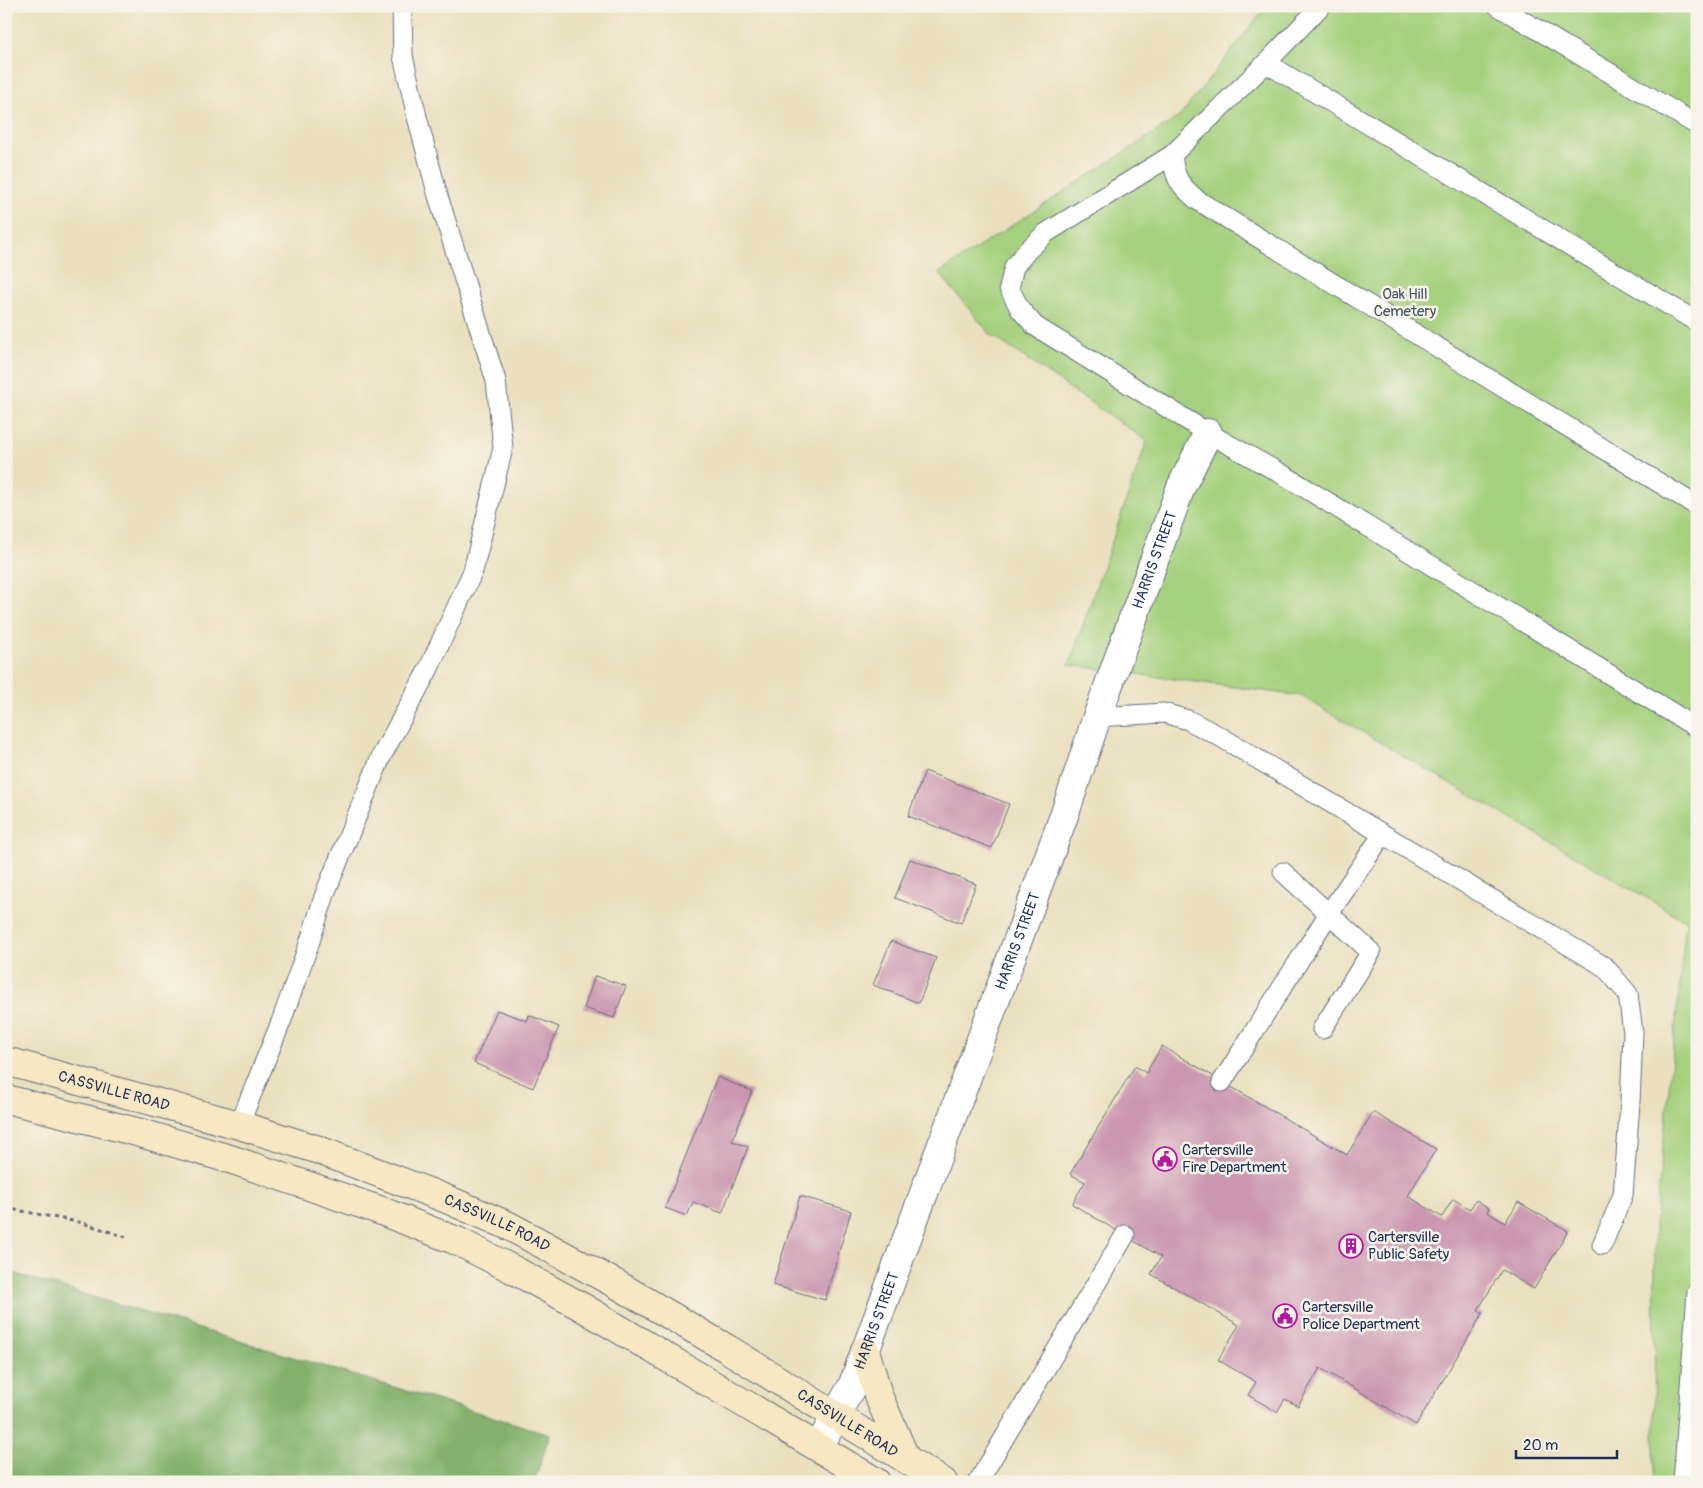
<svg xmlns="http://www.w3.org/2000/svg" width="1703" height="1488" viewBox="0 0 1703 1488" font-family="Pangolin,sans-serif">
  <rect width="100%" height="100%" fill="#f7f3e8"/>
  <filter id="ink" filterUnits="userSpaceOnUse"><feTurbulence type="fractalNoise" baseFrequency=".02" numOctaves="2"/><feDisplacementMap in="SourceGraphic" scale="10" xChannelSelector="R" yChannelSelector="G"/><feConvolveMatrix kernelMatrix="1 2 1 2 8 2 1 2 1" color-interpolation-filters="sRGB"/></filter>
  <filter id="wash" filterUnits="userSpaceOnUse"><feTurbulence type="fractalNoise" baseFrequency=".0096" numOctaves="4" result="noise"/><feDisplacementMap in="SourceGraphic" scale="20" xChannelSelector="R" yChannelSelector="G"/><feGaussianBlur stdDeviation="1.12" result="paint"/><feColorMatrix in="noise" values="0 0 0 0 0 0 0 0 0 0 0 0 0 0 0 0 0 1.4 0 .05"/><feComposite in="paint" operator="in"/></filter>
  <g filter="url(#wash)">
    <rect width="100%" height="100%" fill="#eae0bd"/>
    <path fill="#a5d07d" stroke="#60806e" d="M 1267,6 L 1697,6 L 1697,1482 L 1654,1482 L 1655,1226 L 1686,921 L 1301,696 L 1069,665 L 1147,441 L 990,334 L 939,273 L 1180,116 Z"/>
    <path fill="#84b26c" stroke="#507065" d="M 6,1271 L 550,1434 L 534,1482 L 6,1482 Z"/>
    <g id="blocks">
      <path fill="#ca96b0" d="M 925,771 L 1009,804 L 992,848 L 908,816 Z
        M 910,859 L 976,884 L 961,923 L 895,898 Z
        M 891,941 L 936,958 L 919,1003 L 873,985 Z
        M 595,976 L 626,986 L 614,1018 L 584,1008 Z
        M 497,1010 L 527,1021 L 529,1015 L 559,1027 L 533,1088 L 474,1063 Z
        M 1162,1046 L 1347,1155 L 1373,1112 L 1436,1149 L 1408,1196 L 1442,1217 L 1453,1199 L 1470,1209 L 1476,1200 L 1489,1208 L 1487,1212 L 1505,1223 L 1518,1202 L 1568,1231 L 1534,1289 L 1502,1270 L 1478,1310 L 1483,1313 L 1416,1425 L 1320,1368 L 1298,1406 L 1285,1399 L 1277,1412 L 1248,1395 L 1256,1382 L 1218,1360 L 1239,1325 L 1151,1274 L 1161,1257 L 1072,1204 L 1085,1182 L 1070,1174 L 1135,1066 L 1146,1073 Z
        M 717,1077 L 752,1091 L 732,1141 L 748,1147 L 722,1213 L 693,1202 L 687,1216 L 665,1208 Z
        M 800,1196 L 851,1211 L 825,1300 L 773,1285 Z"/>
    </g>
  </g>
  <g filter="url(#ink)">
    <use href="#blocks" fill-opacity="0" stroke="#636d7f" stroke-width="1"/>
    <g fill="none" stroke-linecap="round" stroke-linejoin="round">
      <g stroke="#636d7f" stroke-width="21">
        <path id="lane" d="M 1321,6 L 1266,63 L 1172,155 L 1046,233 L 1027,251 L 1014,267 L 1009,288 L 1020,309 L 1035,326 L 1208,433 L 1287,477 L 1697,728
          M 1498,6 L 1697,125
          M 1266,63 L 1697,322
          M 1172,155 C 1175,180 1179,184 1197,200 L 1697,506
          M 1097,717 L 1164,713 L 1188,720 L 1219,736 L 1605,967 L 1628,994 L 1633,1033 L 1630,1103 L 1623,1195 L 1602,1245
          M 1283,872 L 1371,952 L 1322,1029
          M 1222,1082 L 1328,915 L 1383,834
          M 239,1125 L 281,1022 L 309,944 L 326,891 L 381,757 L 428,670 L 473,571 L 503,448 L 496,381 L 438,196 L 417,117 L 403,56 L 402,6
          M 978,1482 L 1125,1235
          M 1683,1482 L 1697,1292"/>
      </g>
      <g stroke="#636d7f" stroke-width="30">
        <g id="street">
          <path id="s1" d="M 819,1447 L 853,1384 L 1065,813 L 1097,717 L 1181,487 L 1208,433"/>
        </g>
      </g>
      <g stroke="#636d7f" stroke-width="30">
        <g id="secondary">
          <path id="s2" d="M 6,1061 L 239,1125 L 316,1149 L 444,1198 L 509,1226 L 618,1285 L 726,1348 L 943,1482"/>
          <path d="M 6,1099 L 137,1132 L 233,1160 L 379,1210 L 457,1241 L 512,1269 L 582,1307 L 876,1482"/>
          <path d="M 865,1350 L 878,1395 L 906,1459"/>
        </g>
      </g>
      <path stroke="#636d7f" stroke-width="3" stroke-dasharray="4 4" stroke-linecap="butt" d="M 6,1208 L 83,1223 L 126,1237"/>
      <use href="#lane" stroke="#fff" stroke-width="19"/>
      <use href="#street" stroke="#fff" stroke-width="28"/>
      <use href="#secondary" stroke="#f7e8c3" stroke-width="28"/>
    </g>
  </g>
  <defs>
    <g id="civic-ring" transform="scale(1.25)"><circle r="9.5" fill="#f7f3e8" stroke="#b5179e" stroke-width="1.5"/><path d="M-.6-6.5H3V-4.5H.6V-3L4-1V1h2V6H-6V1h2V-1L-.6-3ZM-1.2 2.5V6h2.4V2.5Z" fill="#b5179e"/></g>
    <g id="building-ring" transform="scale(1.25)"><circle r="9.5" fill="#f7f3e8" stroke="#b5179e" stroke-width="1.5"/><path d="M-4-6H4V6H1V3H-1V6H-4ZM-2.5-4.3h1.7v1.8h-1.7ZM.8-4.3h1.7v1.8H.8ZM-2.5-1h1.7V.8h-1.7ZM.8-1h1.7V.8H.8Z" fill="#b5179e"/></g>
  </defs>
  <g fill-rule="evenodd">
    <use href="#civic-ring" x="1165" y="1159"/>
    <use href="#building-ring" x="1351" y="1246"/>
    <use href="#civic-ring" x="1285" y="1316"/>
  </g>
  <g text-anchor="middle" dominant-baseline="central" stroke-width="5" stroke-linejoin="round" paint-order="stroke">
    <g font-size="15" fill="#3e5766" stroke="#f7f3e8">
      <text x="1405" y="294">Oak Hill<tspan x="1405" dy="17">Cemetery</tspan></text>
    </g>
    <g font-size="15" fill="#1b2f5e" stroke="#f7f3e8">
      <text stroke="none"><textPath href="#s1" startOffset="949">HARRIS STREET</textPath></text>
      <text stroke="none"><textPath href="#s1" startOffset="544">HARRIS STREET</textPath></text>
      <text stroke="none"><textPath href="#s2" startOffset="112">CASSVILLE ROAD</textPath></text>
      <text stroke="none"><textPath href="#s2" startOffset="518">CASSVILLE ROAD</textPath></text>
      <text stroke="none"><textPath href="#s1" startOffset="139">HARRIS STREET</textPath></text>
      <text stroke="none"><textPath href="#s2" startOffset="922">CASSVILLE ROAD</textPath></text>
    </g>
    <g font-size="15" fill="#1b2f5e" stroke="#f7f3e8" text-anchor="start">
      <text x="1182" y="1150">Cartersville<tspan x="1182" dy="17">Fire Department</tspan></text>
      <text x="1368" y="1237">Cartersville<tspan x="1368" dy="17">Public Safety</tspan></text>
      <text x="1302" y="1307">Cartersville<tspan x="1302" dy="17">Police Department</tspan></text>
    </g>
  </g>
  <rect width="1703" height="1488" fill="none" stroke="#f7f3e8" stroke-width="25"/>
  <path d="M1516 1450v8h101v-8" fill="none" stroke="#1b2f5e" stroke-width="2.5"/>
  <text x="1523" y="1450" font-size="15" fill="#1b2f5e" stroke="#f7f3e8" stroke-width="4" paint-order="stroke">20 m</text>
</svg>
